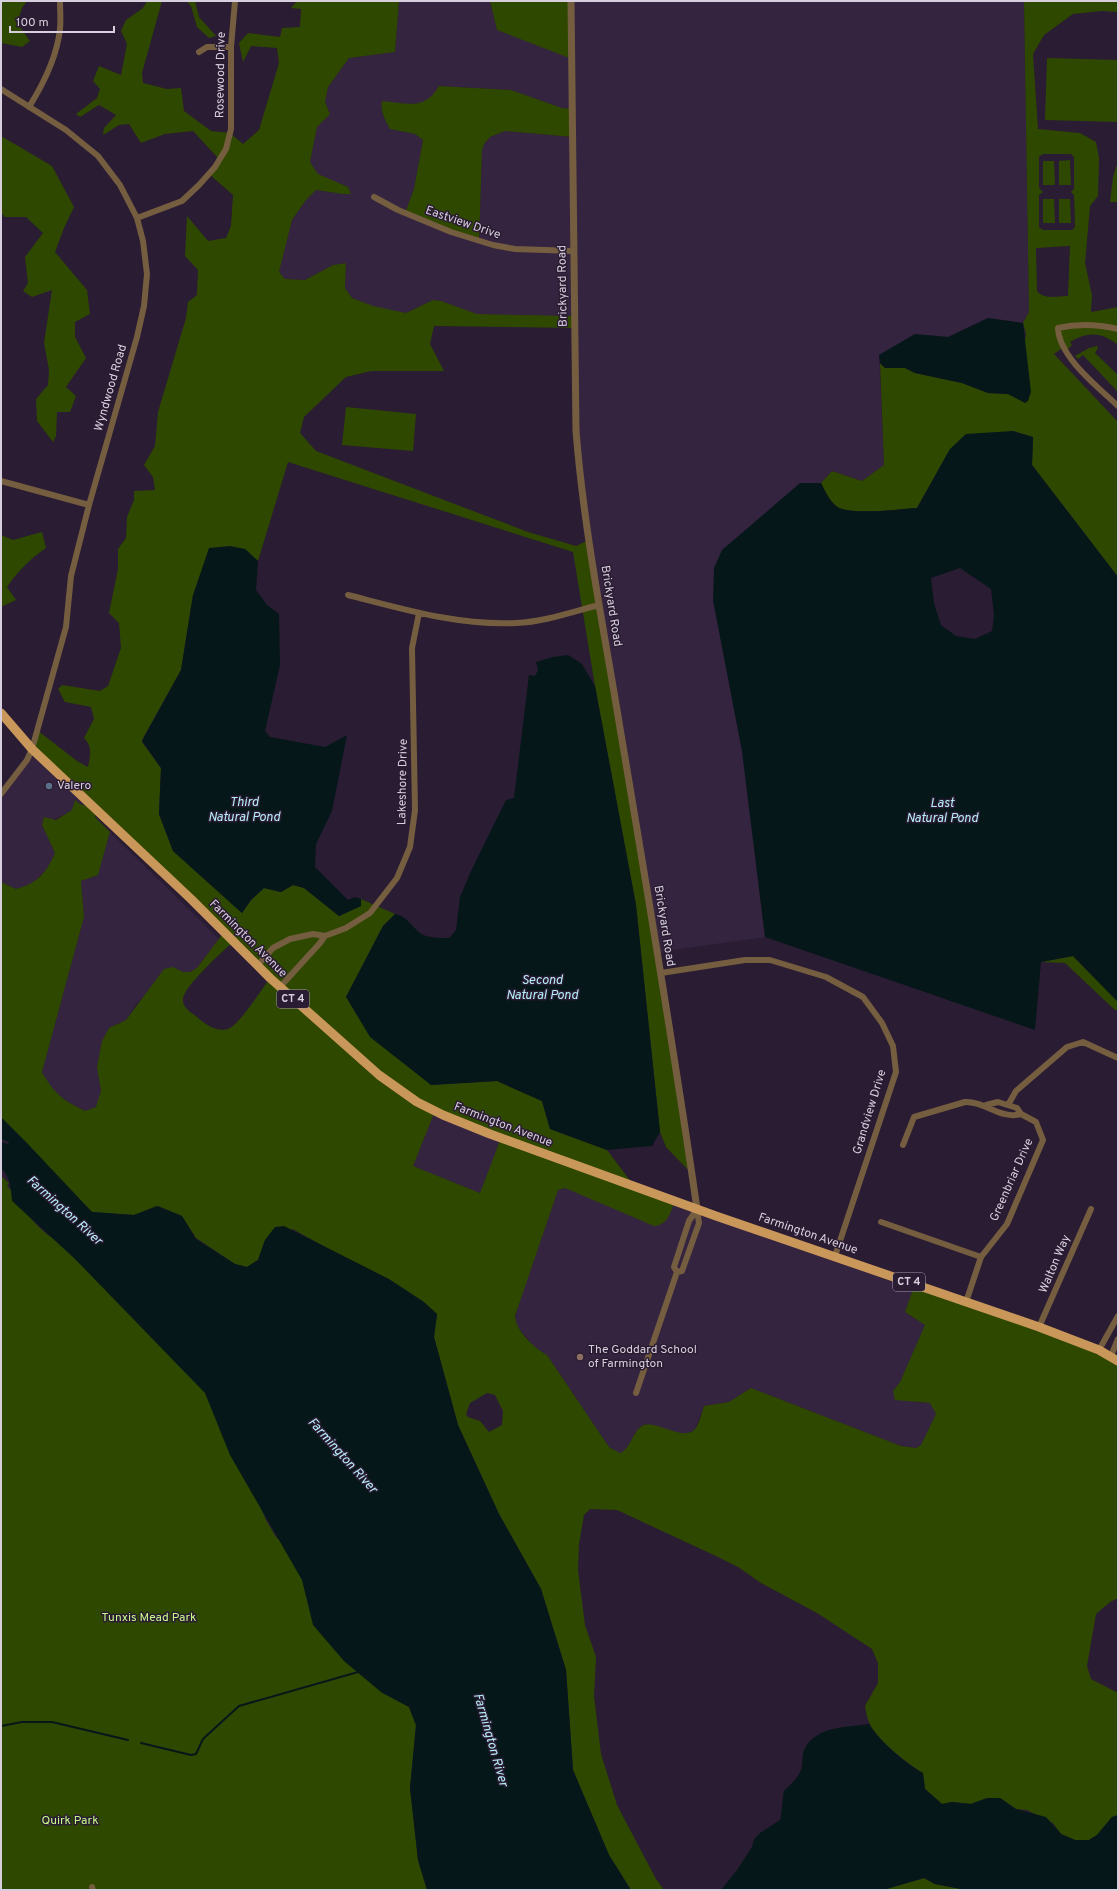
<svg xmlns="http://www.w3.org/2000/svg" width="1119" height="1891" viewBox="0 0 1119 1891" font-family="Overpass,sans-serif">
  <rect width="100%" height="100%" fill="#2a1c32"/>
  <path fill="#35243f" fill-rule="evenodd" d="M 399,1 L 490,1 L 497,30 L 571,1 L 1024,1 L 1029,312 L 1023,323 L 988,318 L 948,337 L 915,334 L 879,355 L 884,465 L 862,481 L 832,471 L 821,483 L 800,483 L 713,600 L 742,751 L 765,937 L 672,950 L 658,955 L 599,605 L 576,431 L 575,317 L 477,314 L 441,301 L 433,300 L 406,313 L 373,307 L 352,298 L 345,288 L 346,263 L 333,265 L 305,280 L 285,279 L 279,272 L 292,220 L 306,200 L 316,190 L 343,194 L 351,193 L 348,187 L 317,174 L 310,162 L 317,126 L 330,114 L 325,102 L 328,87 L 349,58 L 395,52 ZM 439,86 L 511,90 L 562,108 L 572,109 L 573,137 L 505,131 L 490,137 L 484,144 L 482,151 L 479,241 L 405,213 L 414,189 L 423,140 L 415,134 L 390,129 L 382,113 L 415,103 L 424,103 L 432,97 Z
    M 32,749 L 97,809 L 73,810 L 42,825 L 55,853 L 49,868 L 30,885 L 16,889 L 1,882 L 1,794 Z
    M 110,832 L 219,939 L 197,968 L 190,972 L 183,972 L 173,967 L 136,1004 L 126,1020 L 109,1028 L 97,1067 L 101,1091 L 99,1099 L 96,1107 L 85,1111 L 72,1104 L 54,1092 L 42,1072 L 84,917 L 81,881 L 98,875 Z
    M 435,1111 L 502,1138 L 480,1193 L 412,1166 Z
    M 565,1188 L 675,1201 L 915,1284 L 910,1316 L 926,1325 L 900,1382 L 893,1391 L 915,1402 L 930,1403 L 934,1408 L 936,1415 L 921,1445 L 916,1448 L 901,1446 L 751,1388 L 729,1402 L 704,1406 L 695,1429 L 688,1433 L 679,1433 L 646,1424 L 640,1427 L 626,1451 L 620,1453 L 609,1447 L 547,1355 L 537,1350 L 517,1326 L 515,1319 L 523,1290 L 552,1207 L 558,1190 Z"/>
  <path fill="#2f4800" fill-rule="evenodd" d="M 1,1 L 27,1 L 22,8 L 17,23 L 30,41 L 22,47 L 1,43 Z
    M 147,1 L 162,1 L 142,73 L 143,83 L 167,89 L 181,88 L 184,111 L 211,131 L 230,133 L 243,144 L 259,130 L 279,63 L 277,48 L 251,46 L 243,62 L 239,43 L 248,33 L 280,37 L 282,28 L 300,27 L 301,9 L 291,8 L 297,1 L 399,1 L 395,52 L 349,58 L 328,87 L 325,102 L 330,114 L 317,127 L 310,162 L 318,174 L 348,187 L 351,194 L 343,194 L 316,190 L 306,200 L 292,220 L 279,272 L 285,279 L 305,280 L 333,265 L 346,263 L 345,288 L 352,298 L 373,306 L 406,313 L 433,300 L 441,301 L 477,314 L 575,316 L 575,328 L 434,326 L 430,344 L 444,371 L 371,371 L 346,377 L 304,417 L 300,433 L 316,451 L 528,532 L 576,546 L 589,540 L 692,1174 L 666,1147 L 660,1132 L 636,905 L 595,686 L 573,552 L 288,462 L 258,561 L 245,549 L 193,595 L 181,670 L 143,738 L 142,742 L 161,768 L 159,814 L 173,851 L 242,913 L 251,900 L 264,888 L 281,892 L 293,885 L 304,888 L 339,916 L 361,906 L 361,899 L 395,914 L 383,926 L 346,997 L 431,1085 L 497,1081 L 542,1101 L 550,1129 L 607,1150 L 635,1187 L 675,1201 C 670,1213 668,1225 654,1226 L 565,1188 L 558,1190 L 515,1316 C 516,1331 534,1348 547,1355 L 609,1447 L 620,1453 C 632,1448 632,1430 644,1425 C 656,1420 683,1442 695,1429 C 699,1424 702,1412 704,1406 L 729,1402 L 751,1388 L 901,1446 L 916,1448 L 921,1445 L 936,1414 L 930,1403 L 895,1400 L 893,1391 L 900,1382 L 925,1325 L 905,1312 L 915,1284 L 1118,1361 L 1118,1598 L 1110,1602 L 1096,1614 L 1087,1666 L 1091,1679 L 1118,1693 L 1118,1815 L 1112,1817 L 1097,1835 L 1089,1840 L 1075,1840 L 1061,1834 L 1053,1823 L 1027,1810 L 1016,1809 L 1000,1798 L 987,1798 L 971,1804 L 952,1802 L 942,1804 L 925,1789 L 923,1773 C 909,1765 876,1739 870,1724 C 867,1719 866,1712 865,1706 L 878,1683 L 878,1663 L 872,1649 L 817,1613 L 761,1583 L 738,1567 L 718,1557 L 617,1510 L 590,1509 L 584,1515 L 579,1544 L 578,1570 L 585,1625 L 596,1657 L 594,1696 L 601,1754 L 617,1805 L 656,1879 L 664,1890 L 631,1890 L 609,1855 L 573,1770 L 566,1670 L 541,1589 L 499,1514 L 458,1425 L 434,1337 L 437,1314 C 394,1277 341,1258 293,1229 L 265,1240 L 258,1260 L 247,1267 L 235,1264 L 196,1238 L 182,1216 L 158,1206 L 134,1215 L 92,1212 L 1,1129 L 1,882 L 16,889 C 38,883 46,873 55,853 L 42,825 L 44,817 L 56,820 L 72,810 L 75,800 L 80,804 L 96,809 L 32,749 L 37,730 L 77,761 L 88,767 C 90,756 93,747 84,738 L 94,719 L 91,707 L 65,702 L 58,689 L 62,685 L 100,691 L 108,686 L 121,648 L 119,623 L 109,613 L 118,569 L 118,549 L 126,538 L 127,517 L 134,500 L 134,491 L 155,490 L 153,477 L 144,465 L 155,446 L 158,412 L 186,318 L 188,302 L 197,295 L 198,270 L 185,256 L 187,216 L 208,241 L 226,238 L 231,226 L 233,195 L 209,174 L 215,167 L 217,157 L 193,131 L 165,134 L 141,143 L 129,124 L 119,125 L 103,135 L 104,128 L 116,115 L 99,105 L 80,117 L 76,114 L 97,98 L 100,89 L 93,81 L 99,66 L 121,75 L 127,44 L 121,31 L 126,20 L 143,8 ZM 97,809 L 224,932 L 197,968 L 190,972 L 183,972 L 173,967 L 164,969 L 126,1020 L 109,1028 L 102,1041 L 97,1067 L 101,1091 L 96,1107 L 85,1111 C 61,1099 55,1094 42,1072 L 84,917 L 81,881 L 98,875 L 110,832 L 95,817 ZM 233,942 L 270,978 C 262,989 240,1023 230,1028 C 218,1034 205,1024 197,1017 C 191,1012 182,1008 183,999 C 184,986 222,952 233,942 ZM 435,1111 L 501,1138 L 480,1193 L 413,1166 ZM 487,1393 L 495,1395 L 503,1411 L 502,1425 L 489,1432 L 480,1421 L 468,1417 L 466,1414 L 470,1403 Z
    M 186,1 L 195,1 L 199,17 L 216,36 L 209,38 L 197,27 L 191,6 Z
    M 490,1 L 571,1 L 572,59 L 497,30 Z
    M 1024,1 L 1118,1 L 1118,12 L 1101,11 L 1073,14 L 1044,35 L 1033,54 L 1038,129 L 1080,133 L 1096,142 L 1099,158 L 1098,196 L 1090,206 L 1085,263 L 1092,295 L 1091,312 L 1118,307 L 1118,345 C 1103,332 1087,331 1070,342 L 1072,345 L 1068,349 L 1065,346 L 1054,354 L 1118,422 L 1118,577 L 1032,465 L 1033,437 L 1013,431 L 950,449 L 917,508 C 900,509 848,516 836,506 C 829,500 825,491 821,483 L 832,471 L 862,481 L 884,465 L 880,363 L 885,368 L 905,368 L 915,373 L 962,383 L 988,393 L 1008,394 L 1016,398 L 1026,334 L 1023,323 L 1029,312 ZM 1043,154 L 1071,154 L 1074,157 L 1074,189 L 1071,192 L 1074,195 L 1075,227 L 1072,230 L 1043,230 L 1039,227 L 1039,195 L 1043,192 L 1039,188 L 1039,157 ZM 1070,246 L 1068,296 C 1057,296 1044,300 1037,291 L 1036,248 Z
    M 1047,58 L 1118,60 L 1118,122 L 1045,120 Z
    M 439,86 L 511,90 L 562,108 L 573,109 L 573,137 L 505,131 L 490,137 L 484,144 L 482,151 L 479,241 L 405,213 L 414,189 L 423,140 L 415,134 L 390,129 C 385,120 380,111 382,101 C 406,103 425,111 439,86 Z
    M 1,136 L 52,166 L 74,207 L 64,228 L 55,252 L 87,290 L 90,314 L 75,322 L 75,337 L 86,358 L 66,387 L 76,396 L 70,412 L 57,412 L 56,436 L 53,442 L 37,421 L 36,399 L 48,385 L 49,370 L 44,343 L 52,290 L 32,297 L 23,291 L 28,283 L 25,257 L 43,233 L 26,217 L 5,217 L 1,213 Z
    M 1070,160 L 1071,185 L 1059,185 L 1059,161 Z
    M 1043,161 L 1054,161 L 1055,185 L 1043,185 Z
    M 1118,161 L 1118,202 L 1110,202 L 1113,177 Z
    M 1043,199 L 1054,199 L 1055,223 L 1043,223 Z
    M 1059,199 L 1070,199 L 1071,223 L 1059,223 Z
    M 1097,346 L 1098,348 L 1095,353 L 1118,375 L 1118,392 L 1083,355 L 1078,359 L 1075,356 L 1089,348 Z
    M 346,407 L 416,414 L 413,451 L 342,445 Z
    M 42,532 L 46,548 C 30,559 18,571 7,587 L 16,600 L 1,607 L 1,535 L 13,540 Z
    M 1073,956 L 1118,1002 L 1118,1010 L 1115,1010 L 1065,963 L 1041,962 Z
    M 1,1176 L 9,1183 L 7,1186 C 19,1197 20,1204 29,1216 C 39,1229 54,1241 69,1247 L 155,1341 L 194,1381 L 208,1386 L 266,1520 L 276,1537 L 287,1547 L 381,1692 L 409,1707 L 416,1725 L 410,1788 L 418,1860 L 427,1890 L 1,1890 Z
    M 924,1878 L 935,1884 L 966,1890 L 883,1890 Z"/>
  <path fill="#06171a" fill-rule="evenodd" d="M 988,318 L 1023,323 L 1031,392 L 1028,401 L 1025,403 L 1008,394 L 988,393 L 962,383 L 915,373 L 905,368 L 885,368 L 880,363 L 879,355 L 915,334 L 948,337 Z
    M 1013,431 L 1033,437 L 1032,465 L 1118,577 L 1118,1002 L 1073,956 L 1041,962 L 1035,1030 L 765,937 L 742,751 L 713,600 L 714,568 L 722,550 L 800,483 L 821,483 C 825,491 829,500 836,506 C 848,516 900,509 917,508 L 950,449 L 966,434 ZM 960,568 L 991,589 L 994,615 L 992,631 L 975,639 L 956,636 L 941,625 L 934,603 L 931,578 Z
    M 230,546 L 245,549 L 258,561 L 256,590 L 267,605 L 279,614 L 280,665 L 265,731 L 270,737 L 325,747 L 347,735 L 332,811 L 316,844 L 315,867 L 348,900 L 355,897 L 361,899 L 361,906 L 339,916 L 304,888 L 293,885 L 281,892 L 264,888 L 251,900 L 242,913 L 173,851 L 159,814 L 161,768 L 142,741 L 181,670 L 193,595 L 209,548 Z
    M 568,655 L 582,664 L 595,686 L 636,905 L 660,1132 L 652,1146 L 607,1150 L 550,1129 L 542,1101 L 497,1081 L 431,1085 L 370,1037 L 346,997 L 383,926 L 395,914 C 407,916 411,926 420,933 C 427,938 440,938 449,938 L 456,930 L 460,897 L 471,871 L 506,800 L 514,798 L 529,675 L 535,676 L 538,670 L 536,662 L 553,657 Z
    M 1,1117 L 26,1142 L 92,1212 L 134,1215 L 157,1206 L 182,1216 L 196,1239 L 235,1264 L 247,1267 L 258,1260 L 265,1240 L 275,1227 L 284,1226 L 389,1279 L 424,1302 L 437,1314 L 434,1337 L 458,1425 L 499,1514 L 541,1589 L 566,1670 L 573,1770 L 609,1855 L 631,1890 L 427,1890 L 418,1860 L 410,1788 L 416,1725 L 409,1707 L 381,1692 L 344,1661 L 313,1625 L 302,1580 L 230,1455 L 205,1393 L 75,1259 L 12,1201 C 11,1189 10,1176 1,1168 L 1,1142 L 8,1144 L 9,1142 L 1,1139 Z
    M 869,1724 C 880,1742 905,1763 923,1773 L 925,1789 L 942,1804 L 952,1802 L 971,1804 L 987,1798 L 1000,1798 L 1016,1809 L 1046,1817 L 1061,1834 L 1075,1840 L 1089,1840 L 1097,1835 L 1112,1817 L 1118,1815 L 1118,1890 L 966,1890 L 935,1884 L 924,1878 L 883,1890 L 721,1890 L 737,1870 L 752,1847 L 754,1839 L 760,1833 L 780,1820 C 782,1815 783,1792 784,1791 C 790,1785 797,1779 800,1772 C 804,1765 801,1754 805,1748 C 817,1726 848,1727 869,1724 Z"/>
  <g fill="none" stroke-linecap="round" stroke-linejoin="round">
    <path stroke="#06171a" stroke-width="2" d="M 1,1726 L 22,1722 L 52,1722 L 128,1740
      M 141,1743 L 191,1755 L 196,1754 L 203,1739 L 239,1706 L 358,1672"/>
    <path stroke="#755d40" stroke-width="6" d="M 199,52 L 207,47 L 231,47
      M 1,89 L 66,130 L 98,156 L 120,185 L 137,218 L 143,241 L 147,274 L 144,306 L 137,337 L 89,505 L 71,576 L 66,627 L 32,749 L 27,760 L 1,794
      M 29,107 C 44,83 57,57 60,29 C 61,20 60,10 60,1
      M 374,197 L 398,210 L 451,232 L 493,245 L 515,249 L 574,251
      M 137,218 L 182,201 L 199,185 L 215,167 L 226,149 L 231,129 L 231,47 L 235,1
      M 1118,329 C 1097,324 1079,323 1058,328 C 1059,357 1098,387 1118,406
      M 1,481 L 89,505
      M 348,595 C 403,609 459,626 516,623 C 544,622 572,612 599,605
      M 257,966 L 273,948 L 290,939 L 313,934 L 325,936 L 346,928 L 370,913 L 397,878 L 410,847 L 415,810 L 412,648 L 419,613
      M 661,973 L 745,960 L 770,960 L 826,977 L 863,997 L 882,1023 L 893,1046 L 896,1072 L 835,1256
      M 280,987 L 320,943 L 325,936
      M 1008,1105 L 1016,1091 L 1067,1047 L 1083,1042 L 1118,1058
      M 903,1145 L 914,1117 L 965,1102 C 985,1101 1001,1120 1021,1114
      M 881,1222 L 981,1257
      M 677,1272 L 682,1271 L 699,1223 L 697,1209
      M 966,1302 L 981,1257 L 1007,1224 L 1043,1140 L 1036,1122 L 1021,1114 L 1017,1108 L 998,1102 L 986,1105
      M 1039,1327 L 1091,1209
      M 1099,1350 L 1118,1316
      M 1111,1356 L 1118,1339
      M 636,1393 L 677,1272 L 674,1267 L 689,1221 L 697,1209
      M 92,1887 L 93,1890"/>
    <path stroke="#755d40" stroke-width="7" d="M 571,1 L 576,431 C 584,531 604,630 620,728 C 647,888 674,1048 697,1209"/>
    <path stroke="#c99759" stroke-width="9" d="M 1,713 L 32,749 L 191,899 L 270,978 L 379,1075 L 417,1102 L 443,1115 L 490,1134 L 716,1216 L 1039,1327 L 1099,1350 L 1118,1361"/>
  </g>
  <circle fill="#5c6f8a" stroke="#2a1c32" stroke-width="1.5" cx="49" cy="786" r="4"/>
  <circle fill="#8d6e63" stroke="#2a1c32" stroke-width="1.5" cx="580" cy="1357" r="4"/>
  <g text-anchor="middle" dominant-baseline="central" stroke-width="3" stroke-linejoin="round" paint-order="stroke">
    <g fill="#2a1c32" stroke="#a499aa" stroke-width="1">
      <rect x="277" y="990" width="32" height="18" rx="3"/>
      <rect x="893" y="1273" width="32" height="18" rx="3"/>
    </g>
    <g font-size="11" font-weight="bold" fill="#d8cfde">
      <text x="293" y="999">CT 4</text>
      <text x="909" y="1282">CT 4</text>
    </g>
    <g font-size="12" fill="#d8cfde" stroke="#2a1c32">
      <text transform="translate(221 75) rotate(-89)">Rosewood Drive</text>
      <text transform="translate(463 223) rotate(19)">Eastview Drive</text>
      <text transform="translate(563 286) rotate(-91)">Brickyard Road</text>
      <text transform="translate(111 388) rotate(-74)">Wyndwood Road</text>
      <text transform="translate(611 606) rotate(81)">Brickyard Road</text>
      <text transform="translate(403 782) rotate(-89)">Lakeshore Drive</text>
      <text transform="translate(664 926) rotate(81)">Brickyard Road</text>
      <text transform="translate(248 939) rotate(45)">Farmington Avenue</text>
      <text transform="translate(870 1112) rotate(-73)">Grandview Drive</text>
      <text transform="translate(503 1125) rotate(21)">Farmington Avenue</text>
      <text transform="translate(1012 1180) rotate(-66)">Greenbriar Drive</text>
      <text transform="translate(808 1234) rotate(19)">Farmington Avenue</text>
      <text transform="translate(1055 1264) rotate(-67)">Walton Way</text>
    </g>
    <g font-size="12" fill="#d8cfde" stroke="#2a1c32" text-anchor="start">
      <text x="57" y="786">Valero</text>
      <text x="588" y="1350">The Goddard School<tspan x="588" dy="14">of Farmington</tspan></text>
    </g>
    <g font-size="12" fill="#c7f88a" stroke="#2a1c32">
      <text x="149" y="1618">Tunxis Mead Park</text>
      <text x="70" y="1821">Quirk Park</text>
    </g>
    <g font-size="13" font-style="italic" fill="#b7effb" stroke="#2a1c32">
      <text x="244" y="803">Third<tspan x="244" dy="15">Natural Pond</tspan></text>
      <text x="942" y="804">Last<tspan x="942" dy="15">Natural Pond</tspan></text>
      <text x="542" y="981">Second<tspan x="542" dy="15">Natural Pond</tspan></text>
      <text transform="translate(64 1211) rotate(42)">Farmington River</text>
      <text transform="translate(342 1456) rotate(48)">Farmington River</text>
      <text transform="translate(490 1740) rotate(74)">Farmington River</text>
    </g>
  </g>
  <rect width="1119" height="1891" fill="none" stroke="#d8cfde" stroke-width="4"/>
  <path d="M10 26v6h104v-6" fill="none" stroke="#d8cfde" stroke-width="2"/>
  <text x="16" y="26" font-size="12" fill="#d8cfde" stroke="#2a1c32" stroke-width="3" paint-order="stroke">100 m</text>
</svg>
